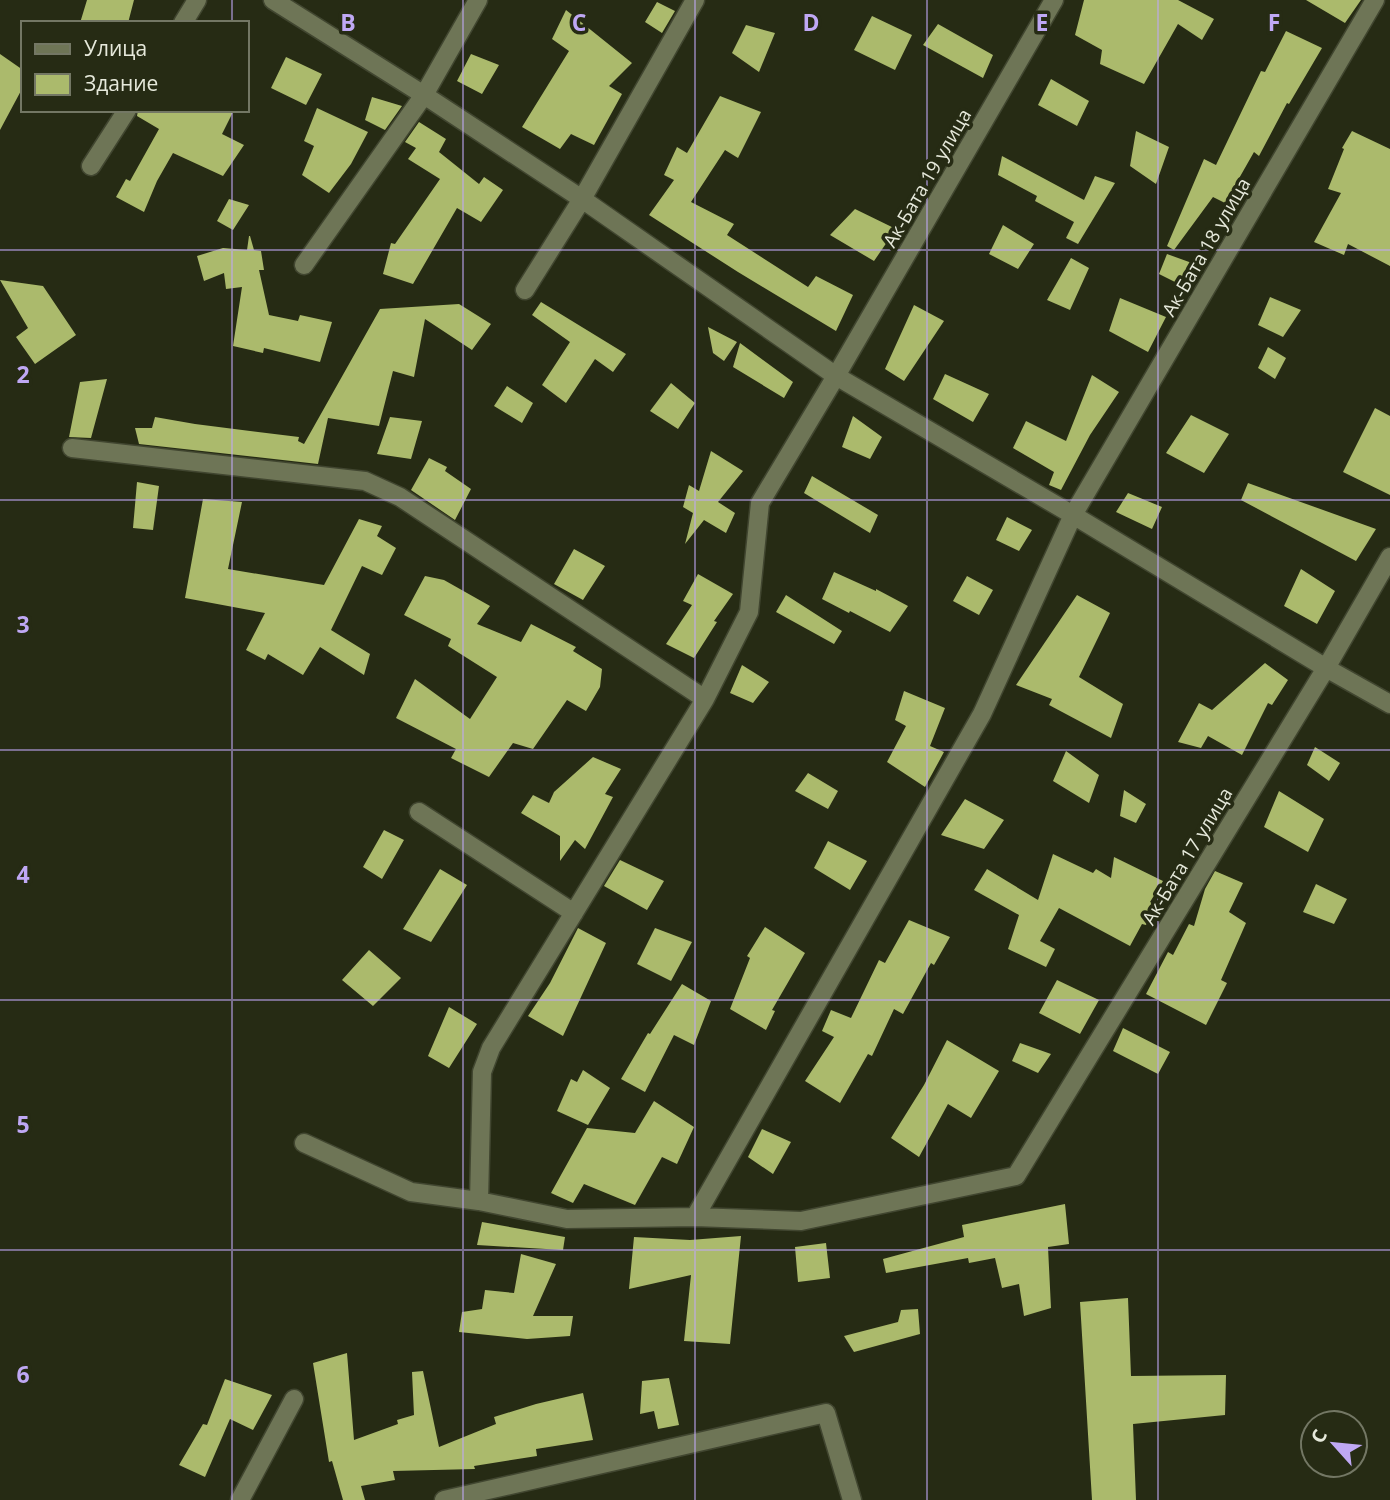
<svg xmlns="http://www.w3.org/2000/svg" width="1390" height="1500" viewBox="0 0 1390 1500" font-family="'Open Sans',sans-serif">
  <rect width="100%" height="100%" fill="#262b14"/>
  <path fill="#abba6c" d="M 87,0 L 134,0 L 128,23 L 80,23 Z
    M 1084,0 L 1178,0 L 1214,19 L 1202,40 L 1178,24 L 1144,84 L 1100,64 L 1102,50 L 1075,35 Z
    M 1306,0 L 1361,0 L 1345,23 Z
    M 657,2 L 675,11 L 662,33 L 645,22 Z
    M 566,10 L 632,63 L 609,86 L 622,94 L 594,145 L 571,134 L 560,149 L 522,127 L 569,51 L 552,39 Z
    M 872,16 L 912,35 L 895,70 L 854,50 Z
    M 938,24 L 993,55 L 983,78 L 923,45 Z
    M 746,25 L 775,33 L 759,72 L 732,53 Z
    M 1286,31 L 1322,48 L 1289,104 L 1287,103 L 1259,156 L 1254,152 L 1225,203 L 1213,197 L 1174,250 L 1167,246 L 1204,159 L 1216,165 L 1261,71 L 1265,72 Z
    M 0,54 L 23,70 L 23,87 L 0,130 Z
    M 471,54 L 499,65 L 482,94 L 457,81 Z
    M 286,57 L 322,74 L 306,105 L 271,88 Z
    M 1051,79 L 1089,101 L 1077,126 L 1038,105 Z
    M 720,96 L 761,112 L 738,158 L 725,150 L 691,202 L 734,224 L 727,235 L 808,287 L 816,276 L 853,295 L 836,331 L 738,272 L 649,215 L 674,180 L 664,175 L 677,147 L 687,153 Z
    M 372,97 L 402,106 L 385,130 L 365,120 Z
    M 317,108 L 368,132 L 351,164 L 329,193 L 302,175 L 314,146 L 304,141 Z
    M 138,110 L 234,110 L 222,134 L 244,145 L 223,176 L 173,153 L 157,181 L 144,212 L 116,197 L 126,179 L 130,181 L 159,129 L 137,116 Z
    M 419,122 L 446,139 L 439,152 L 479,184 L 484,177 L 503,190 L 481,222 L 457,208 L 413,284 L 383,274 L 391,243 L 395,244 L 440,179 L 408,159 L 416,148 L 405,142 Z
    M 1136,131 L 1169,147 L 1156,184 L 1130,166 Z
    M 1352,131 L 1390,149 L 1390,266 L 1348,244 L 1344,255 L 1314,242 L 1341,193 L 1328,189 L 1344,149 L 1342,148 Z
    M 1002,156 L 1084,200 L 1095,176 L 1115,183 L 1078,244 L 1066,238 L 1074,222 L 1035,201 L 1037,196 L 998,175 Z
    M 229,199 L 249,205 L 233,230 L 217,221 Z
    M 855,209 L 896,229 L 874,261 L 830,235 Z
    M 1003,225 L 1034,244 L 1018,269 L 989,254 Z
    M 249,236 L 250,236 L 254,250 L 261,251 L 264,270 L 259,270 L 269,315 L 298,321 L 300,315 L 332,322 L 320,362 L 264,348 L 263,353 L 233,346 L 242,287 L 226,289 L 224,273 L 204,281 L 197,256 L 223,248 L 247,250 Z
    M 1167,254 L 1203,267 L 1191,290 L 1159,274 Z
    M 1071,258 L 1089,268 L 1070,310 L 1047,300 Z
    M 0,280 L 43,286 L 76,335 L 35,364 L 16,337 L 28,328 Z
    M 1270,297 L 1301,310 L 1283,337 L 1258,325 Z
    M 1120,298 L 1166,317 L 1148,352 L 1109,331 Z
    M 541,302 L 626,354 L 613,372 L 595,359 L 566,403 L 542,385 L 570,342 L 532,315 Z
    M 459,304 L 491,324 L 472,350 L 425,319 L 414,377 L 393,371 L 379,426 L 328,418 L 318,464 L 139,444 L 135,428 L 152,428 L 155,417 L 195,424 L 299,437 L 298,441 L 304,444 L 380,309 Z
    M 914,305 L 944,321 L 904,381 L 885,369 Z
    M 708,327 L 737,342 L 724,361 L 713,353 Z
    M 740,343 L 793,382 L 784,398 L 733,367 Z
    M 1268,347 L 1286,358 L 1275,379 L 1258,368 Z
    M 945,374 L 989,394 L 973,422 L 933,399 Z
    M 1092,375 L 1119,392 L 1090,435 L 1061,490 L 1049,485 L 1054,472 L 1013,448 L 1026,421 L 1066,441 Z
    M 107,379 L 91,438 L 69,437 L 80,382 Z
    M 671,383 L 695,403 L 678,429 L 650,411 Z
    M 507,386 L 533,403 L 522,423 L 494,406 Z
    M 1375,408 L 1390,416 L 1390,495 L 1343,472 Z
    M 1191,415 L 1229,434 L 1204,473 L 1166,453 Z
    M 853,416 L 882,437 L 870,459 L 842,447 Z
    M 390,417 L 422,421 L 411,459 L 377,454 Z
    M 711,451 L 743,471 L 718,502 L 735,513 L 726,533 L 704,520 L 685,544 L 693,513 L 683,507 L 689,485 L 699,491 Z
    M 429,458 L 447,467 L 445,471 L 471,489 L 455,520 L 411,490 Z
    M 812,476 L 878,515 L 870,533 L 804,493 Z
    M 137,482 L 159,486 L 153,530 L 133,528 Z
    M 1248,483 L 1376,529 L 1356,561 L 1241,500 Z
    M 1128,493 L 1162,507 L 1152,529 L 1116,512 Z
    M 203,499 L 242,502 L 228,569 L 324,585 L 359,519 L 382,526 L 377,536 L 396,548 L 382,575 L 362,566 L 331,630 L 370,654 L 364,675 L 320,647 L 303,675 L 268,654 L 265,660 L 246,650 L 265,613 L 185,598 Z
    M 1007,517 L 1032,530 L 1019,551 L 996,540 Z
    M 574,549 L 605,566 L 583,600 L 554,584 Z
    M 1301,569 L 1335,591 L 1317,624 L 1284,606 Z
    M 834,572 L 876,591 L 876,589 L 908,606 L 890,632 L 850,611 L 849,613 L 822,599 Z
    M 698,574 L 733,594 L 714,621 L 717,622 L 694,658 L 666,644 L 692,605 L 683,601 Z
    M 425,576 L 444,580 L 490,606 L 477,624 L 521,642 L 531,624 L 576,647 L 573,651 L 602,669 L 600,687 L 586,711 L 567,700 L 533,749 L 513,743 L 489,777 L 451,758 L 456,749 L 396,718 L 415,679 L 470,719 L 497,677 L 448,646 L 451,639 L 404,615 Z
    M 967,576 L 993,590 L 979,615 L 953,601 Z
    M 786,595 L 842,631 L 834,644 L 776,612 Z
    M 1077,595 L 1110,613 L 1079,677 L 1123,704 L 1111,738 L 1049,705 L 1052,699 L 1016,685 Z
    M 1265,663 L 1288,680 L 1272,705 L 1268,703 L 1242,755 L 1208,736 L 1201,748 L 1178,742 L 1199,703 L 1212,710 Z
    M 742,665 L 769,682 L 753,703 L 730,693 Z
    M 904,691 L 945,708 L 930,746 L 944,752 L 925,787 L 887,762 L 906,726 L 895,720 Z
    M 1315,747 L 1340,763 L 1329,781 L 1307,765 Z
    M 1066,751 L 1099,775 L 1089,803 L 1053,781 Z
    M 593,757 L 621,769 L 605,794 L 613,797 L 585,849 L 575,840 L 560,861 L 560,836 L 521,813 L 533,795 L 549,803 L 554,792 Z
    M 808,773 L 838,791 L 828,809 L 795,791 Z
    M 1124,790 L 1146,804 L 1136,823 L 1120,816 Z
    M 1279,791 L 1324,819 L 1308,852 L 1264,827 Z
    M 965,799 L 1004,820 L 984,849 L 941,835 Z
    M 384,830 L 404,840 L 382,879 L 363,867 Z
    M 828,841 L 867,861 L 850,890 L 814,868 Z
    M 1053,854 L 1093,873 L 1096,869 L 1111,878 L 1114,857 L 1163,881 L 1150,902 L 1155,905 L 1146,925 L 1142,924 L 1130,946 L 1059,908 L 1040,941 L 1055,949 L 1046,967 L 1008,949 L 1019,915 L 974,890 L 987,869 L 1038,900 Z
    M 620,860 L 664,881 L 647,910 L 604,886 Z
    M 440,869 L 467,885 L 431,942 L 403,929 Z
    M 1215,871 L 1243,883 L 1229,912 L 1246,923 L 1221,980 L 1227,983 L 1206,1025 L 1146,994 L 1168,952 L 1173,955 L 1189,924 L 1194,926 L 1205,889 Z
    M 1316,884 L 1347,899 L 1334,924 L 1303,912 Z
    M 909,920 L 950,937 L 934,965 L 931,963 L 903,1014 L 894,1009 L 872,1056 L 868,1054 L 840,1103 L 805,1081 L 834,1037 L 822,1031 L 831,1010 L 851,1018 L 879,960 L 885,963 Z
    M 765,927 L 805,953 L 772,1010 L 775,1011 L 766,1030 L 730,1009 L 750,958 L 747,956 Z
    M 578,928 L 606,943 L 563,1036 L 528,1016 L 550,983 Z
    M 655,928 L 692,942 L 671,981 L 637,964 Z
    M 369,950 L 401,978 L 373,1006 L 342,980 Z
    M 1057,980 L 1099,1000 L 1080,1034 L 1039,1013 Z
    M 682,984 L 711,1001 L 694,1045 L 674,1035 L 645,1092 L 621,1079 L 648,1033 L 650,1034 Z
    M 449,1007 L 477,1024 L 449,1068 L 428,1056 Z
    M 1123,1028 L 1170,1052 L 1158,1074 L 1113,1051 Z
    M 947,1040 L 999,1071 L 971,1118 L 948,1104 L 919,1157 L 891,1138 L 924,1085 Z
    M 1020,1043 L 1051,1054 L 1038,1073 L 1012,1061 Z
    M 583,1070 L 610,1088 L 588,1125 L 557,1111 L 571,1079 L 577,1082 Z
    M 654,1101 L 694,1127 L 677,1164 L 662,1157 L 635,1205 L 584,1184 L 573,1203 L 551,1193 L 587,1128 L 635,1133 Z
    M 762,1129 L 791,1142 L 773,1174 L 748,1157 Z
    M 1065,1204 L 1069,1244 L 1048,1247 L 1051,1308 L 1024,1316 L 1019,1284 L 1002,1288 L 995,1258 L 969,1263 L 968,1258 L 886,1273 L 883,1259 L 964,1237 L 962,1225 Z
    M 482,1222 L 565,1237 L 563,1250 L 477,1245 Z
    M 741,1236 L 730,1344 L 684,1341 L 691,1275 L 629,1289 L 634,1237 L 690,1240 Z
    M 826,1243 L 830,1278 L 798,1282 L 795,1247 Z
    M 521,1254 L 556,1264 L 533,1316 L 573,1316 L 570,1336 L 527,1339 L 459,1332 L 462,1312 L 482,1309 L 485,1290 L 514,1293 Z
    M 1128,1298 L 1131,1376 L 1226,1375 L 1225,1415 L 1133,1424 L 1136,1500 L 1092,1500 L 1080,1302 Z
    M 918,1309 L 920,1334 L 854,1352 L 844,1336 L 898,1322 L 901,1310 Z
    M 347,1353 L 354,1440 L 398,1424 L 397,1420 L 414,1415 L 412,1372 L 423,1371 L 439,1447 L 496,1424 L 494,1417 L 536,1404 L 583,1393 L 593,1440 L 536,1449 L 537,1456 L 474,1466 L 475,1469 L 393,1471 L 395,1480 L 361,1486 L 365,1500 L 343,1500 L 332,1461 L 329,1462 L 313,1363 Z
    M 669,1378 L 679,1425 L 658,1429 L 654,1411 L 640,1414 L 642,1381 Z
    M 225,1379 L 272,1395 L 253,1430 L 230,1419 L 205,1477 L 179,1465 L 203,1424 L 207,1425 Z"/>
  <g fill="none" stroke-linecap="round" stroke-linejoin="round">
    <g stroke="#414630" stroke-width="21">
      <path id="minor" d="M 273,0 L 424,95 L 582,199 L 836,376 L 1073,515 L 1326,668 L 1390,704
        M 183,23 L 197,0
        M 91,166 L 127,110
        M 304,265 L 424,95 L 478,0
        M 525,290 L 582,199 L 695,0
        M 72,448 L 365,481 L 400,497 L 705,699
        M 419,812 L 574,913
        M 304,1143 L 411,1192 L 479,1201 L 567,1219 L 695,1217 L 801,1221 L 1016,1176 L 1326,668 L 1390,557
        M 479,1201 L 482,1072 L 491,1048 L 705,699 L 749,612 L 760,503 L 836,376 L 1054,0
        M 695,1217 L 982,714 L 1073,515 L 1375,0
        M 240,1500 L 294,1399
        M 444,1500 L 826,1413 L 852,1500"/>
    </g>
    <use href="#minor" stroke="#6e7556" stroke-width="18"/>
  </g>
  <path fill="none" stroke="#bfa8f4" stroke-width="2" stroke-opacity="0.55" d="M 232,0 L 232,23M 463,0 L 463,1500M 695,0 L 695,1500M 927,0 L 927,1500M 1158,0 L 1158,1500M 232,110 L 232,1500M 0,250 L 1390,250M 0,500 L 1390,500M 0,750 L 1390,750M 0,1000 L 1390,1000M 0,1250 L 1390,1250"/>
  <g text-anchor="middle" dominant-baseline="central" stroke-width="7" stroke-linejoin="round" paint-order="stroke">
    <g font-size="19" fill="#e6e9db" stroke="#262b14">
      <text transform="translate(927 178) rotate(-60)">Ак-Бата 19 улица</text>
      <text transform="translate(1206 247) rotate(-60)">Ак-Бата 18 улица</text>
      <text transform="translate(1187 856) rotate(-59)">Ак-Бата 17 улица</text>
    </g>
  </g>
  <g font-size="23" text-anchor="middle" font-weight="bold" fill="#bfa8f4" stroke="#262b14" stroke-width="7" stroke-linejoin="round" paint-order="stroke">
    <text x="348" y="31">B</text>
    <text x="579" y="31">C</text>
    <text x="811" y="31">D</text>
    <text x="1042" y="31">E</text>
    <text x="1274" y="31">F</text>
    <text x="23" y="383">2</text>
    <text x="23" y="633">3</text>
    <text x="23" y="883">4</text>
    <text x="23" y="1133">5</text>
    <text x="23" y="1383">6</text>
  </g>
  <rect x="21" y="21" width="228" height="91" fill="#262b14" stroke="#737764" stroke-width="2"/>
  <rect x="35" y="44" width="35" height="10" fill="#6e7556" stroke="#737764" stroke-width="2"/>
  <text x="84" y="56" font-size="21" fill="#e6e9db">Улица</text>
  <rect x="35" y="74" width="35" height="21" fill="#abba6c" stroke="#737764" stroke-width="2"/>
  <text x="84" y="91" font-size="21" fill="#e6e9db">Здание</text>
  <g transform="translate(1334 1444) rotate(297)"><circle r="33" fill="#262b14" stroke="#737764" stroke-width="2"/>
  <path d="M0-5L12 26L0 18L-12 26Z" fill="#bfa8f4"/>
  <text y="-10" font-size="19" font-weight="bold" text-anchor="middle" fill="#e6e9db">С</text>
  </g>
</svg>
